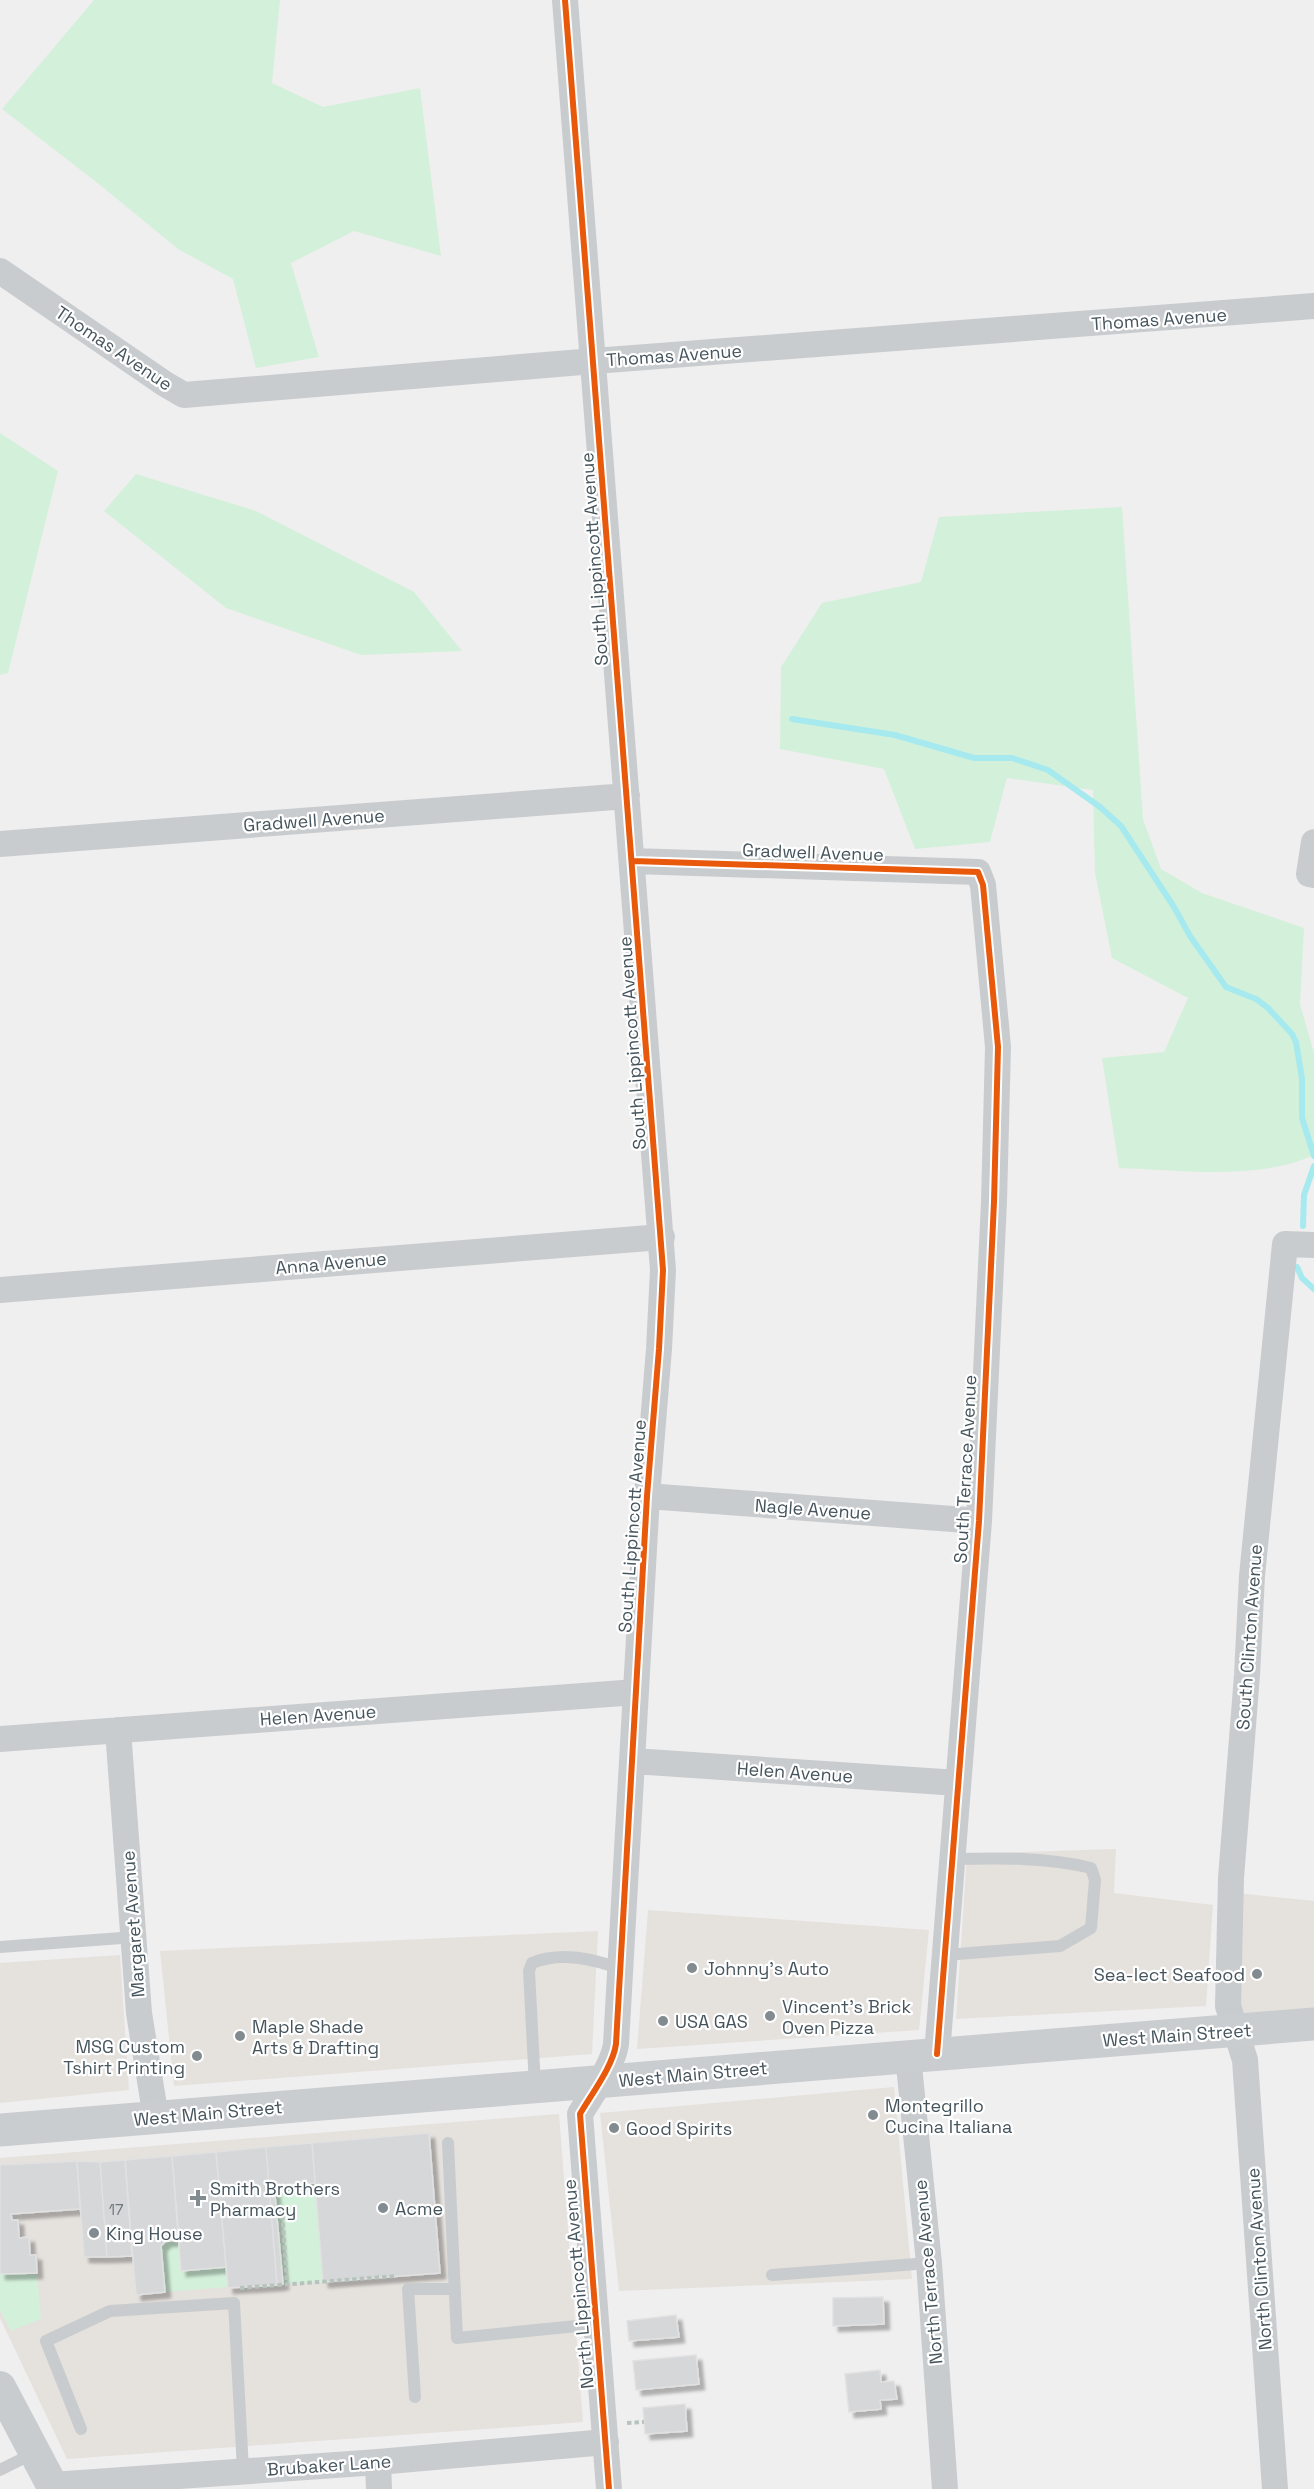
<svg xmlns="http://www.w3.org/2000/svg" width="1314" height="2489" viewBox="0 0 1314 2489" font-family="'Space Grotesk',sans-serif">
  <defs>
    <filter id="shadow"><feDropShadow dx="5.5" dy="5.5" stdDeviation="1.5" flood-color="#0004"/></filter>
  </defs>
  <rect width="100%" height="100%" fill="#f0efef"/>
  <path fill="#e5e1dd" d="M 1116,1849 L 1114,1893 L 1213,1905 L 1206,2006 L 956,2019 L 967,1854 Z
    M 1236,1893 L 1314,1901 L 1314,2018 L 1234,2024 Z
    M 648,1910 L 929,1930 L 919,2030 L 637,2049 Z
    M 598,1931 L 592,2054 L 174,2086 L 160,1951 Z
    M 120,1955 L 129,2090 L 0,2103 L 0,1963 Z
    M 894,2087 L 912,2279 L 619,2291 L 600,2113 Z
    M 559,2114 L 583,2422 L 67,2459 L 0,2318 L 0,2158 Z"/>
  <path fill="#d3f0da" d="M 94,0 L 280,0 L 272,83 L 323,107 L 420,88 L 441,256 L 354,231 L 291,263 L 319,357 L 256,368 L 233,279 L 178,249 L 100,185 L 2,109 Z
    M 0,433 L 58,471 L 8,673 L 0,675 Z
    M 136,474 L 256,511 L 414,592 L 462,651 L 361,655 L 226,608 L 104,511 Z
    M 1122,507 L 1143,819 L 1161,869 L 1202,893 L 1304,928 L 1300,1004 L 1314,1053 L 1314,1155 C 1258,1181 1181,1170 1119,1168 L 1102,1058 L 1164,1052 L 1188,998 L 1112,958 L 1095,873 L 1093,790 L 1007,778 L 990,842 L 915,849 L 884,769 L 780,749 L 781,667 L 822,603 L 921,582 L 939,517 Z
    M 315,2183 L 323,2282 L 283,2284 L 274,2185 Z
    M 179,2240 L 182,2271 L 226,2267 L 228,2287 L 165,2292 L 161,2246 L 166,2241 Z
    M 37,2273 L 41,2319 L 11,2331 L 0,2310 L 0,2274 Z"/>
  <g fill="none" stroke-linecap="round" stroke-linejoin="round">
    <path stroke="#a6eaef" stroke-width="6" d="M 792,719 L 895,735 L 974,758 L 1012,758 L 1048,770 L 1100,807 L 1121,826 L 1174,907 L 1190,936 L 1226,987 L 1256,999 L 1268,1008 L 1292,1034 L 1296,1042 L 1302,1079 L 1302,1118 L 1314,1156
      M 1303,1226 L 1304,1195 L 1314,1166
      M 1297,1267 L 1302,1278 L 1314,1289"/>
  </g>
  <path fill="#d6d7d8" stroke="#e1e1e2" stroke-width="1.5" filter="url(#shadow)" d="M 429,2133 L 440,2273 L 323,2282 L 312,2143 Z
    M 312,2143 L 315,2183 L 274,2185 L 283,2284 L 277,2285 L 266,2147 Z
    M 266,2147 L 277,2285 L 228,2288 L 216,2152 Z
    M 216,2152 L 226,2267 L 181,2271 L 172,2156 Z
    M 172,2156 L 179,2240 L 166,2241 L 161,2246 L 165,2292 L 136,2295 L 125,2160 Z
    M 125,2160 L 132,2256 L 107,2257 L 100,2162 Z
    M 77,2161 L 100,2162 L 107,2257 L 84,2257 Z
    M 77,2161 L 80,2209 L 11,2214 L 12,2220 L 18,2220 L 19,2238 L 29,2237 L 30,2255 L 36,2255 L 37,2273 L 0,2274 L 0,2165 Z
    M 883,2297 L 884,2324 L 833,2326 L 833,2298 Z
    M 676,2315 L 679,2337 L 629,2341 L 627,2321 Z
    M 696,2355 L 699,2384 L 636,2390 L 633,2361 Z
    M 880,2370 L 881,2382 L 894,2381 L 897,2399 L 880,2400 L 881,2409 L 849,2412 L 845,2374 Z
    M 685,2404 L 687,2431 L 645,2434 L 643,2408 Z"/>
  <g fill="none" stroke-linecap="round" stroke-linejoin="round">
    <path stroke="#b7c4be" stroke-width="4" stroke-dasharray="4.5 3" stroke-linecap="butt" d="M 282,2208 L 287,2284
      M 240,2288 L 397,2276
      M 627,2423 L 644,2422"/>
    <path stroke="#c9ccce" stroke-width="12" d="M 0,1947 L 135,1937
      M 945,1955 L 1060,1946 L 1091,1928 L 1095,1880 L 1091,1868 C 1047,1857 998,1858 952,1859
      M 535,2086 L 529,1971 L 532,1963 C 561,1951 593,1959 621,1969
      M 448,2143 L 457,2338 L 597,2324
      M 772,2275 L 929,2263
      M 415,2397 L 408,2289 L 454,2289
      M 81,2429 L 46,2341 L 110,2311 L 234,2303 L 243,2470
      M 0,2470 L 34,2453"/>
    <path stroke="#c9ccce" stroke-width="26" d="M 565,0 L 663,1270 L 659,1349 L 647,1496 L 616,2044 C 613,2066 591,2095 580,2114 L 609,2489
      M 0,271 L 165,384 L 184,395 L 594,361 L 1314,306
      M 1314,842 L 1309,874 L 1314,875
      M 0,844 L 627,796
      M 633,861 L 978,872 L 983,885 L 998,1047 L 994,1202 L 979,1521 L 937,2054
      M 0,1290 L 662,1237
      M 647,1496 L 979,1521
      M 118,1730 L 139,2013 L 156,2118
      M 0,1739 L 636,1692
      M 633,1761 L 958,1783
      M 908,2056 L 929,2263 L 945,2489
      M 378,2462 L 379,2489
      M 52,2485 L 378,2462 L 606,2442
      M 1275,2489 L 1245,2060 L 1228,2006 L 1231,1878 L 1247,1675 L 1252,1576 L 1285,1244 L 1314,1245"/>
    <path stroke="#c9ccce" stroke-width="32" d="M 0,2387 L 54,2489"/>
    <path stroke="#cacdd0" stroke-width="33" d="M 0,2130 L 1314,2024"/>
    <g stroke="#fff" stroke-width="10">
      <path id="cycleway" d="M 565,0 L 663,1270 L 659,1349 L 647,1496 L 616,2044 C 613,2066 591,2095 580,2114 L 609,2489
        M 633,861 L 978,872 L 983,885 L 998,1047 L 994,1202 L 979,1521 L 937,2054"/>
    </g>
    <use href="#cycleway" stroke="#e8590c" stroke-width="6"/>
  </g>
  <g fill="#828b90" stroke="#fff" stroke-width="2">
    <circle cx="692" cy="1968" r="6"/>
    <circle cx="1257" cy="1974" r="6"/>
    <circle cx="770" cy="2016" r="6"/>
    <circle cx="663" cy="2021" r="6"/>
    <circle cx="240" cy="2036" r="6"/>
    <circle cx="197" cy="2056" r="6"/>
    <circle cx="873" cy="2115" r="6"/>
    <circle cx="614" cy="2128" r="6"/>
    <path d="M195 2189h6v6h6v6h-6v6h-6v-6h-6v-6h6z"/>
    <circle cx="383" cy="2208" r="6"/>
    <circle cx="94" cy="2233" r="6"/>
  </g>
  <g text-anchor="middle" dominant-baseline="central" stroke-width="4.5" stroke-linejoin="round" paint-order="stroke">
    <g font-size="15" fill="#6c777d">
      <text x="116" y="2209">17</text>
    </g>
    <g font-size="18" fill="#46555d" stroke="#fff">
      <text transform="translate(1159 319) rotate(-4)">Thomas Avenue</text>
      <text transform="translate(114 348) rotate(34)">Thomas Avenue</text>
      <text transform="translate(674 355) rotate(-4)">Thomas Avenue</text>
      <text transform="translate(594 559) rotate(-94)">South Lippincott Avenue</text>
      <text transform="translate(314 820) rotate(-4)">Gradwell Avenue</text>
      <text transform="translate(813 852) rotate(2)">Gradwell Avenue</text>
      <text transform="translate(632 1043) rotate(-94)">South Lippincott Avenue</text>
      <text transform="translate(331 1263) rotate(-5)">Anna Avenue</text>
      <text transform="translate(965 1469) rotate(-87)">South Terrace Avenue</text>
      <text transform="translate(813 1509) rotate(4)">Nagle Avenue</text>
      <text transform="translate(632 1526) rotate(-86)">South Lippincott Avenue</text>
      <text transform="translate(1249 1637) rotate(-86)">South Clinton Avenue</text>
      <text transform="translate(318 1715) rotate(-4)">Helen Avenue</text>
      <text transform="translate(795 1772) rotate(4)">Helen Avenue</text>
      <text transform="translate(133 1924) rotate(-94)">Margaret Avenue</text>
      <text transform="translate(1177 2035) rotate(-4)">West Main Street</text>
      <text transform="translate(693 2074) rotate(-5)">West Main Street</text>
      <text transform="translate(208 2113) rotate(-5)">West Main Street</text>
      <text transform="translate(1259 2259) rotate(-94)">North Clinton Avenue</text>
      <text transform="translate(928 2272) rotate(-95)">North Terrace Avenue</text>
      <text transform="translate(578 2284) rotate(-95)">North Lippincott Avenue</text>
      <text transform="translate(329 2465) rotate(-4)">Brubaker Lane</text>
    </g>
    <g font-size="18" fill="#46555d" stroke="#fff" text-anchor="start">
      <text x="704" y="1968">Johnny's Auto</text>
      <text x="1245" y="1974" text-anchor="end">Sea-lect Seafood</text>
      <text x="782" y="2006">Vincent's Brick<tspan x="782" dy="21">Oven Pizza</tspan></text>
      <text x="675" y="2021">USA GAS</text>
      <text x="252" y="2026">Maple Shade<tspan x="252" dy="21">Arts &amp; Drafting</tspan></text>
      <text x="185" y="2046" text-anchor="end">MSG Custom<tspan x="185" dy="21">Tshirt Printing</tspan></text>
      <text x="885" y="2105">Montegrillo<tspan x="885" dy="21">Cucina Italiana</tspan></text>
      <text x="626" y="2128">Good Spirits</text>
      <text x="210" y="2188">Smith Brothers<tspan x="210" dy="21">Pharmacy</tspan></text>
      <text x="395" y="2208">Acme</text>
      <text x="106" y="2233">King House</text>
    </g>
  </g>
</svg>
